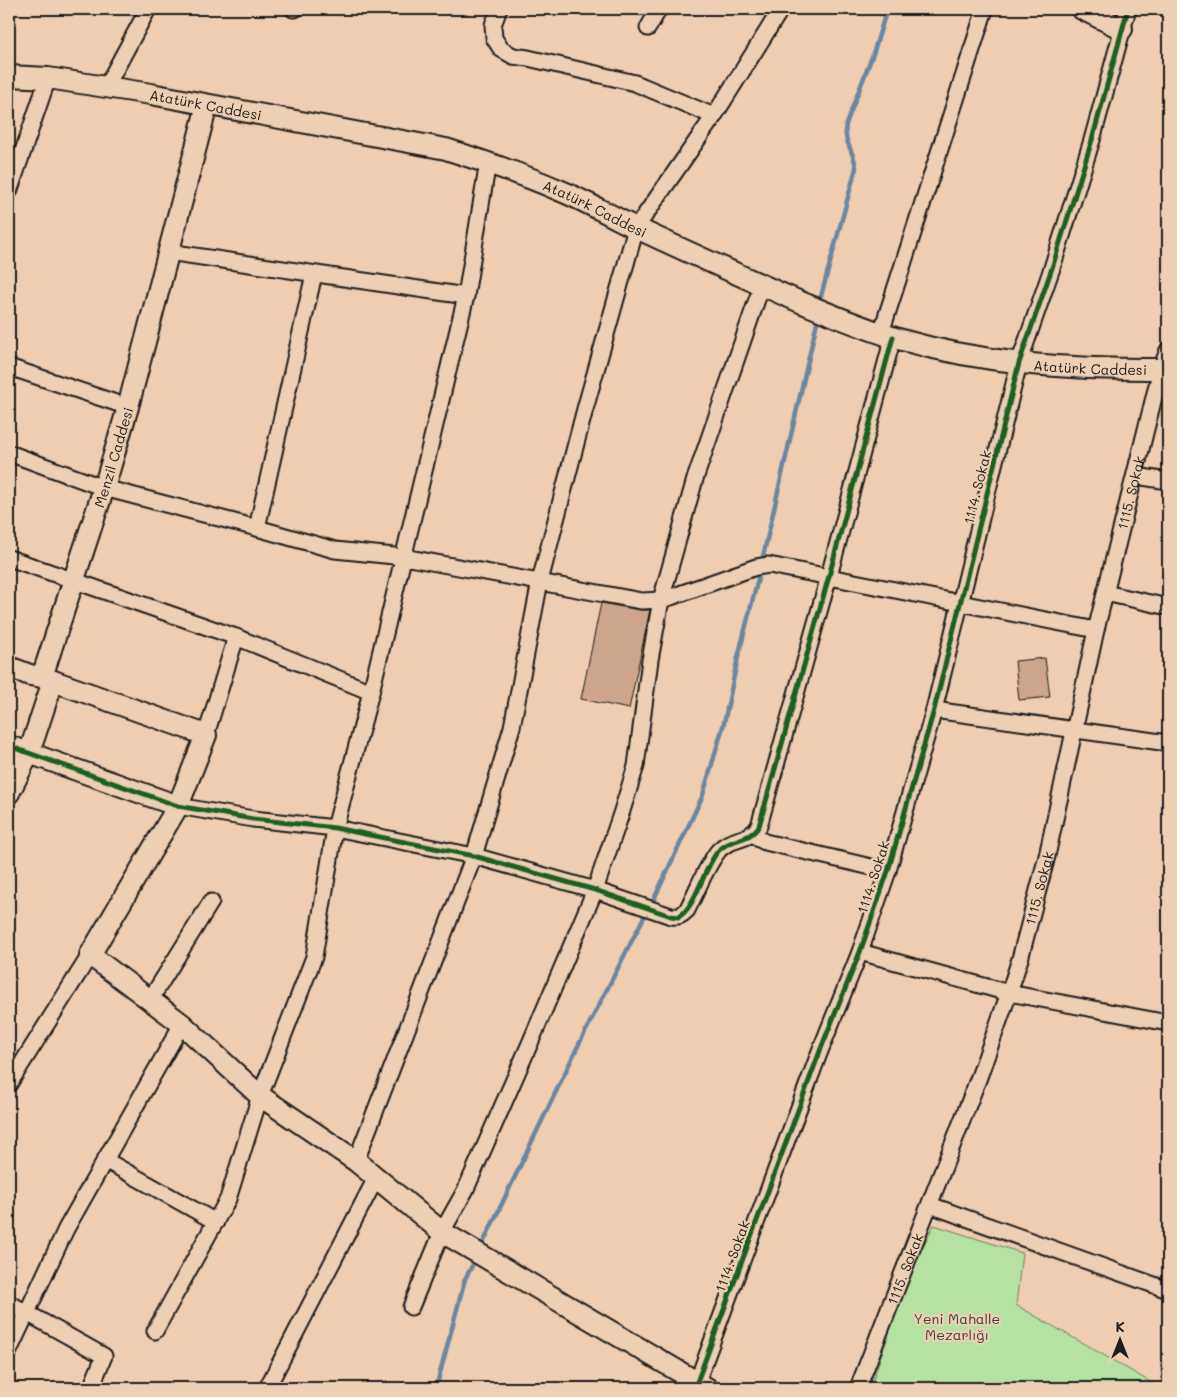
<svg xmlns="http://www.w3.org/2000/svg" width="1177" height="1397" viewBox="0 0 1177 1397" font-family="Mali,sans-serif">
  <rect width="100%" height="100%" fill="#eecdb0"/>
  <filter id="ink" filterUnits="userSpaceOnUse"><feTurbulence type="fractalNoise" baseFrequency=".02" numOctaves="2"/><feDisplacementMap in="SourceGraphic" scale="10" xChannelSelector="R" yChannelSelector="G"/><feConvolveMatrix kernelMatrix="1 2 1 2 8 2 1 2 1" color-interpolation-filters="sRGB"/></filter>
  <g filter="url(#ink)">
    <path fill="#b5e2a1" stroke="#687f5e" d="M 934,1225 L 1022,1253 L 1016,1305 L 1161,1388 L 870,1388 L 911,1269 Z"/>
    <g fill="none" stroke-linecap="round" stroke-linejoin="round">
      <path stroke="#6b86a1" stroke-width="4.5" d="M 821,296 L 856,168 C 854,150 843,143 846,124 L 873,54 L 887,9
        M 762,561 L 817,322
        M 654,899 L 703,795 L 724,723 L 738,657 L 760,571
        M 483,1243 L 577,1048 L 644,917
        M 436,1388 L 465,1279 L 472,1266"/>
    </g>
    <path fill="#cca58a" stroke="#1c1c1c" d="M 601,603 L 640,610 L 650,610 L 629,709 L 581,699 Z
      M 1045,658 L 1050,697 L 1019,700 L 1015,661 Z"/>
    <g fill="none" stroke-linecap="round" stroke-linejoin="round">
      <g stroke="#1c1c1c" stroke-width="19">
        <g id="minor">
          <path d="M 293,9 L 295,9"/>
          <path d="M 499,9 L 493,25 L 494,38 L 501,49 L 513,56 L 528,58 L 635,83 L 714,116"/>
          <path d="M 1166,9 L 1168,9"/>
          <path d="M 648,28 L 659,9"/>
          <path d="M 106,87 L 148,9"/>
          <path d="M 9,192 L 48,78"/>
          <path d="M 168,252 L 466,296"/>
          <path d="M 881,333 L 985,9"/>
          <path d="M 9,367 L 128,407"/>
          <path d="M 9,453 L 104,488 L 257,528 L 314,274"/>
          <path d="M 1136,476 L 1168,481"/>
          <path d="M 257,528 L 335,550 L 404,557 L 642,601 L 661,600 L 671,597 L 756,567 L 769,565 L 1096,630"/>
          <path d="M 9,558 L 236,637 L 371,692"/>
          <path d="M 1105,593 L 1168,607"/>
          <path d="M 934,710 L 1168,743"/>
          <path d="M 206,735 L 236,637"/>
          <path d="M 178,806 L 253,819 L 335,828 L 474,856 L 595,890 L 671,916 C 679,917 681,916 687,910 C 696,893 707,864 719,850 C 731,837 749,842 759,826 L 829,576 L 893,337"/>
          <path d="M 755,833 L 759,839 L 765,842 L 888,871"/>
          <path d="M 860,952 L 1009,993 L 1168,1023"/>
          <path d="M 150,1000 L 211,902"/>
          <path d="M 9,1084 L 90,955"/>
          <path d="M 105,1160 L 216,1222"/>
          <path d="M 356,1161 L 474,856 L 512,727 L 540,581 L 585,409 L 636,228 L 714,116 L 781,9"/>
          <path d="M 930,1205 L 1168,1290"/>
          <path d="M 9,1303 L 104,1356 L 91,1388"/>
          <path d="M 411,1307 L 442,1232 L 466,1189 L 531,1041 L 595,890 L 621,814 L 636,766 L 650,660 L 661,600 L 695,479 L 762,285"/>
          <path d="M 155,1331 L 228,1199 L 260,1096 L 314,957 L 335,828 L 371,692 L 466,296 L 488,162"/>
          <path d="M 9,1351 L 66,1229 L 182,1024"/>
          <path d="M 697,1382 L 820,1051 L 860,952 L 888,871 L 934,710 L 1019,363 L 1052,268 L 1092,140 L 1128,9"/>
          <path d="M 267,1388 L 376,1178"/>
          <path id="s1" d="M 858,1388 L 979,1077 L 1009,993 L 1020,959 L 1047,856 L 1096,630 L 1161,369 L 1168,350"/>
        </g>
      </g>
      <g stroke="#1c1c1c" stroke-width="24">
        <g id="tertiary">
          <path d="M 1082,9 L 1122,29"/>
          <path id="s2" d="M 9,76 L 48,78 L 151,94 L 446,149 C 483,161 519,173 554,188 C 582,199 607,214 634,227 C 688,252 743,277 798,301 C 832,315 867,330 902,340 C 989,365 1079,370 1168,369"/>
          <path d="M 9,667 L 30,675 L 42,677 L 206,735 L 178,806 L 90,955 L 182,1024 L 260,1096 L 356,1161 L 442,1232 L 707,1388"/>
          <path id="s3" d="M 42,677 L 104,488 L 128,407 L 207,105"/>
          <path d="M 9,746 L 178,806"/>
          <path d="M 9,793 L 29,753 L 53,681"/>
        </g>
      </g>
      <use href="#minor" stroke="#edcfb3" stroke-width="15"/>
      <use href="#tertiary" stroke="#edcfb3" stroke-width="20"/>
      <g stroke="#edcfb3" stroke-width="8">
        <path id="cycleway" d="M 9,746 L 178,806 L 253,819 L 335,828 L 474,856 L 595,890 L 671,916 L 678,917 C 696,908 704,866 719,850 C 732,837 749,842 759,826 L 829,576 L 893,337
          M 697,1382 L 820,1051 L 860,952 L 888,871 L 934,710 L 1019,363 L 1052,268 L 1092,140 L 1128,9"/>
      </g>
      <use href="#cycleway" stroke="#1b5e20" stroke-width="5"/>
    </g>
  </g>
  <g text-anchor="middle" dominant-baseline="central" stroke-width="4.5" stroke-linejoin="round" paint-order="stroke">
    <g font-size="14" fill="#1c1c1c" stroke="#edcfb3">
      <text stroke="none"><textPath href="#s2" startOffset="199">Atatürk Caddesi</textPath></text>
      <text stroke="none"><textPath href="#s2" startOffset="604">Atatürk Caddesi</textPath></text>
      <text stroke="none"><textPath href="#s2" startOffset="1129">Atatürk Caddesi</textPath></text>
      <text stroke="none"><textPath href="#s3" startOffset="231">Menzil Caddesi</textPath></text>
      <text transform="translate(977 487) rotate(-76)">1114. Sokak</text>
      <text stroke="none"><textPath href="#s1" startOffset="938">1115. Sokak</textPath></text>
      <text transform="translate(873 877) rotate(-72)">1114. Sokak</text>
      <text stroke="none"><textPath href="#s1" startOffset="532">1115. Sokak</textPath></text>
      <text transform="translate(732 1256) rotate(-70)">1114. Sokak</text>
      <text stroke="none"><textPath href="#s1" startOffset="128">1115. Sokak</textPath></text>
    </g>
    <g font-size="14" fill="#3b4437" stroke="#edcfb3">
      <text x="957" y="1318">Yeni Mahalle<tspan x="957" dy="16">Mezarlığı</tspan></text>
    </g>
  </g>
  <rect width="1177" height="1397" fill="none" stroke="#edcfb3" stroke-width="30"/>
  <rect x="15" y="15" width="1147" height="1367" fill="none" stroke="#1c1c1c" stroke-width="2" filter="url(#ink)"/>
  <g transform="translate(1120 1340)" stroke="#edcfb3" stroke-width="4" paint-order="stroke">
  <path d="M0-4L9 19L0 12L-9 19Z" fill="#1c1c1c"/>
  <text y="-8" font-size="14" font-weight="bold" text-anchor="middle" fill="#1c1c1c">K</text>
  </g>
</svg>
